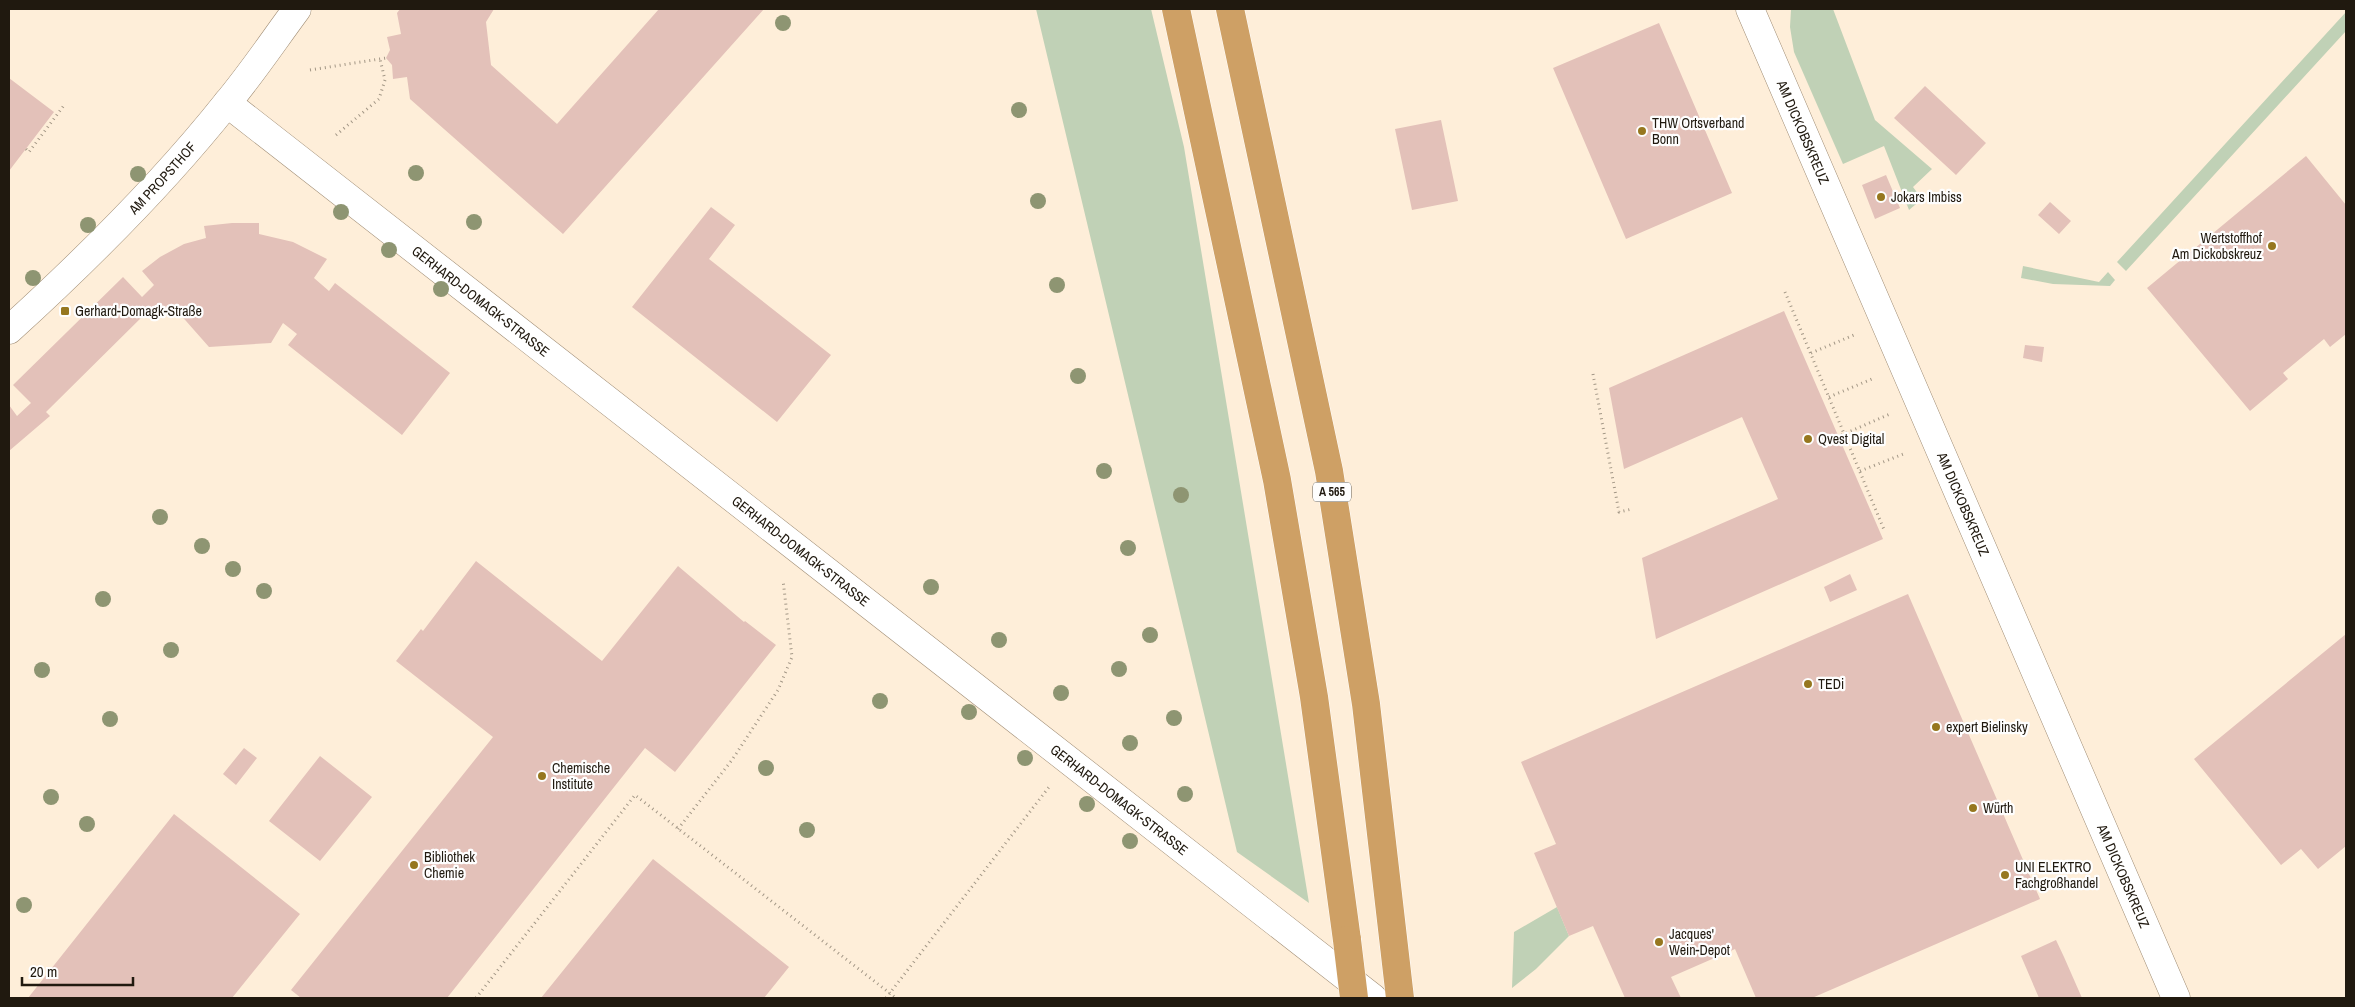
<svg xmlns="http://www.w3.org/2000/svg" width="2355" height="1007" viewBox="0 0 2355 1007" font-family="'Archivo Narrow',sans-serif">
  <rect width="100%" height="100%" fill="#feeed9"/>
  <path fill="#c0d1b6" d="M 1036,9 L 1151,9 L 1184,147 L 1309,903 L 1237,852 Z
    M 1791,9 L 1833,9 L 1875,120 L 1932,169 L 1913,187 L 1922,199 L 1909,210 L 1884,146 L 1843,164 L 1794,52 L 1790,27 Z
    M 2346,12 L 2346,31 L 2126,271 L 2117,262 Z
    M 2023,266 L 2099,282 L 2108,272 L 2115,280 L 2110,286 L 2053,284 L 2021,278 Z
    M 1557,907 L 1569,936 L 1536,969 L 1512,988 L 1514,932 Z"/>
  <path fill="#e3c1b9" d="M 400,9 L 494,9 L 486,22 L 491,65 L 557,124 L 659,9 L 764,9 L 563,234 L 410,99 L 407,77 L 393,79 L 392,65 L 386,58 L 390,50 L 387,37 L 401,34 L 397,13 Z
    M 1659,23 L 1732,193 L 1626,239 L 1553,68 Z
    M 9,78 L 54,112 L 9,171 Z
    M 1925,86 L 1986,143 L 1956,175 L 1894,118 Z
    M 1441,120 L 1458,201 L 1412,210 L 1395,129 Z
    M 2306,156 L 2346,205 L 2346,334 L 2330,347 L 2324,339 L 2283,373 L 2288,379 L 2250,411 L 2147,288 Z
    M 1886,175 L 1900,208 L 1875,219 L 1862,185 Z
    M 2050,202 L 2071,221 L 2059,234 L 2038,215 Z
    M 711,207 L 735,225 L 709,259 L 831,355 L 777,422 L 632,307 Z
    M 232,223 L 259,223 L 259,234 L 293,242 L 327,259 L 314,278 L 329,291 L 335,283 L 450,373 L 402,435 L 288,345 L 297,334 L 283,323 L 271,343 L 209,347 L 171,304 L 157,317 L 149,310 L 46,412 L 50,416 L 9,451 L 9,405 L 17,416 L 31,403 L 13,385 L 123,277 L 142,297 L 154,285 L 142,271 L 160,257 L 184,244 L 206,238 L 204,226 Z
    M 1784,311 L 1883,539 L 1656,639 L 1642,558 L 1778,499 L 1742,417 L 1624,469 L 1609,388 Z
    M 2025,345 L 2044,347 L 2042,362 L 2023,358 Z
    M 476,561 L 602,661 L 678,566 L 744,622 L 745,621 L 776,645 L 675,772 L 645,748 L 447,998 L 301,998 L 291,990 L 493,737 L 396,661 L 421,629 L 423,631 Z
    M 1850,574 L 1857,590 L 1830,602 L 1824,587 Z
    M 1908,594 L 2040,899 L 1812,998 L 1756,998 L 1735,949 L 1671,977 L 1681,998 L 1625,998 L 1593,926 L 1569,936 L 1534,853 L 1556,844 L 1521,762 Z
    M 2346,634 L 2346,846 L 2318,869 L 2301,849 L 2281,865 L 2194,759 Z
    M 244,748 L 257,758 L 236,785 L 223,774 Z
    M 320,756 L 372,797 L 320,861 L 269,821 Z
    M 174,814 L 300,914 L 232,998 L 28,998 Z
    M 653,859 L 789,967 L 764,998 L 541,998 Z
    M 2056,940 L 2064,957 L 2082,998 L 2039,998 L 2021,956 Z"/>
  <g fill="none" stroke-linecap="round" stroke-linejoin="round">
    <g stroke="#a08d75" stroke-width="29">
      <g id="minor">
        <path id="s1" d="M 1750,9 L 2176,998"/>
        <path id="s2" d="M 227,103 L 1373,998"/>
      </g>
    </g>
    <g stroke="#a08d75" stroke-width="29">
      <g id="tertiary">
        <path id="s3" d="M 9,330 C 86,260 162,185 227,103 C 252,73 274,40 297,9"/>
      </g>
    </g>
    <g stroke="#fff" stroke-width="29">
      <path id="motorway" d="M 1176,9 L 1277,480 L 1314,697 L 1347,940
        M 1230,9 L 1329,471 L 1366,704 L 1400,998"/>
    </g>
    <path stroke="#a39786" stroke-width="3" stroke-dasharray="1 4" stroke-linecap="butt" d="M 310,70 L 386,58
      M 336,135 L 379,99 L 385,80 L 380,59
      M 26,149 L 29,152 L 65,104
      M 1785,292 L 1885,532
      M 1811,353 L 1854,335
      M 1593,374 L 1619,512 L 1632,509
      M 1829,397 L 1872,379
      M 1837,437 L 1890,414
      M 1860,471 L 1906,453
      M 678,829 L 732,760 L 778,690 L 792,657 L 783,580
      M 476,998 L 635,795 L 896,998
      M 886,998 L 1049,787"/>
    <use href="#minor" stroke="#fff" stroke-width="28"/>
    <use href="#tertiary" stroke="#fff" stroke-width="28"/>
    <use href="#motorway" stroke="#cea065" stroke-width="28"/>
    <g stroke="#fff" stroke-width="29" stroke-linecap="butt">
      <path id="motorway-bridge" d="M 1347,940 L 1354,998"/>
    </g>
    <use href="#motorway-bridge" stroke="#cea065" stroke-width="28"/>
  </g>
  <g fill="#8e9572">
    <circle cx="783" cy="23" r="8"/>
    <circle cx="1019" cy="110" r="8"/>
    <circle cx="416" cy="173" r="8"/>
    <circle cx="138" cy="174" r="8"/>
    <circle cx="1038" cy="201" r="8"/>
    <circle cx="341" cy="212" r="8"/>
    <circle cx="474" cy="222" r="8"/>
    <circle cx="88" cy="225" r="8"/>
    <circle cx="389" cy="250" r="8"/>
    <circle cx="33" cy="278" r="8"/>
    <circle cx="1057" cy="285" r="8"/>
    <circle cx="441" cy="289" r="8"/>
    <circle cx="1078" cy="376" r="8"/>
    <circle cx="1104" cy="471" r="8"/>
    <circle cx="1181" cy="495" r="8"/>
    <circle cx="160" cy="517" r="8"/>
    <circle cx="202" cy="546" r="8"/>
    <circle cx="1128" cy="548" r="8"/>
    <circle cx="233" cy="569" r="8"/>
    <circle cx="931" cy="587" r="8"/>
    <circle cx="264" cy="591" r="8"/>
    <circle cx="103" cy="599" r="8"/>
    <circle cx="1150" cy="635" r="8"/>
    <circle cx="999" cy="640" r="8"/>
    <circle cx="171" cy="650" r="8"/>
    <circle cx="1119" cy="669" r="8"/>
    <circle cx="42" cy="670" r="8"/>
    <circle cx="1061" cy="693" r="8"/>
    <circle cx="880" cy="701" r="8"/>
    <circle cx="969" cy="712" r="8"/>
    <circle cx="1174" cy="718" r="8"/>
    <circle cx="110" cy="719" r="8"/>
    <circle cx="1130" cy="743" r="8"/>
    <circle cx="1025" cy="758" r="8"/>
    <circle cx="766" cy="768" r="8"/>
    <circle cx="1185" cy="794" r="8"/>
    <circle cx="51" cy="797" r="8"/>
    <circle cx="1087" cy="804" r="8"/>
    <circle cx="87" cy="824" r="8"/>
    <circle cx="807" cy="830" r="8"/>
    <circle cx="1130" cy="841" r="8"/>
    <circle cx="24" cy="905" r="8"/>
  </g>
  <g fill="#96771f" stroke="#fefefe" stroke-width="2">
    <circle cx="1642" cy="131" r="5"/>
    <circle cx="1881" cy="197" r="5"/>
    <circle cx="2272" cy="246" r="5"/>
    <rect x="60" y="306" width="10" height="10" rx="2.5"/>
    <circle cx="1808" cy="439" r="5"/>
    <circle cx="1808" cy="684" r="5"/>
    <circle cx="1936" cy="727" r="5"/>
    <circle cx="542" cy="776" r="5"/>
    <circle cx="1973" cy="808" r="5"/>
    <circle cx="414" cy="865" r="5"/>
    <circle cx="2005" cy="875" r="5"/>
    <circle cx="1659" cy="942" r="5"/>
  </g>
  <g text-anchor="middle" dominant-baseline="central" stroke-width="4.5" stroke-linejoin="round" paint-order="stroke">
    <rect fill="#fefefe" stroke="#635e57" stroke-width="1" x="1313" y="482.5" width="38" height="19" rx="4"/>
    <g font-size="12" font-weight="bold" fill="#20190f">
      <text x="1332" y="492">A 565</text>
    </g>
    <g font-size="14" fill="#20190f" stroke="#fefefe" text-anchor="start">
      <text x="1652" y="123">THW Ortsverband<tspan x="1652" dy="16">Bonn</tspan></text>
      <text x="1891" y="197">Jokars Imbiss</text>
      <text x="2262" y="238" text-anchor="end">Wertstoffhof<tspan x="2262" dy="16">Am Dickobskreuz</tspan></text>
      <text x="75" y="311">Gerhard-Domagk-Straße</text>
      <text x="1818" y="439">Qvest Digital</text>
      <text x="1818" y="684">TEDi</text>
      <text x="1946" y="727">expert Bielinsky</text>
      <text x="552" y="768">Chemische<tspan x="552" dy="16">Institute</tspan></text>
      <text x="1983" y="808">Würth</text>
      <text x="424" y="857">Bibliothek<tspan x="424" dy="16">Chemie</tspan></text>
      <text x="2015" y="867">UNI ELEKTRO<tspan x="2015" dy="16">Fachgroßhandel</tspan></text>
      <text x="1669" y="934">Jacques'<tspan x="1669" dy="16">Wein-Depot</tspan></text>
    </g>
    <g font-size="14" fill="#20190f" stroke="#fefefe">
      <text stroke="none"><textPath href="#s1" startOffset="134">AM DICKOBSKREUZ</textPath></text>
      <text stroke="none"><textPath href="#s3" startOffset="216">AM PROPSTHOF</textPath></text>
      <text stroke="none"><textPath href="#s2" startOffset="322">GERHARD-DOMAGK-STRASSE</textPath></text>
      <text stroke="none"><textPath href="#s1" startOffset="539">AM DICKOBSKREUZ</textPath></text>
      <text stroke="none"><textPath href="#s2" startOffset="728">GERHARD-DOMAGK-STRASSE</textPath></text>
      <text stroke="none"><textPath href="#s2" startOffset="1132">GERHARD-DOMAGK-STRASSE</textPath></text>
      <text stroke="none"><textPath href="#s1" startOffset="944">AM DICKOBSKREUZ</textPath></text>
    </g>
  </g>
  <rect width="2355" height="1007" fill="none" stroke="#20190f" stroke-width="20"/>
  <path d="M22 977v8h111v-8" fill="none" stroke="#20190f" stroke-width="2.5"/>
  <text x="30" y="977" font-size="15" fill="#20190f" stroke="#fefefe" stroke-width="4" paint-order="stroke">20 m</text>
</svg>
